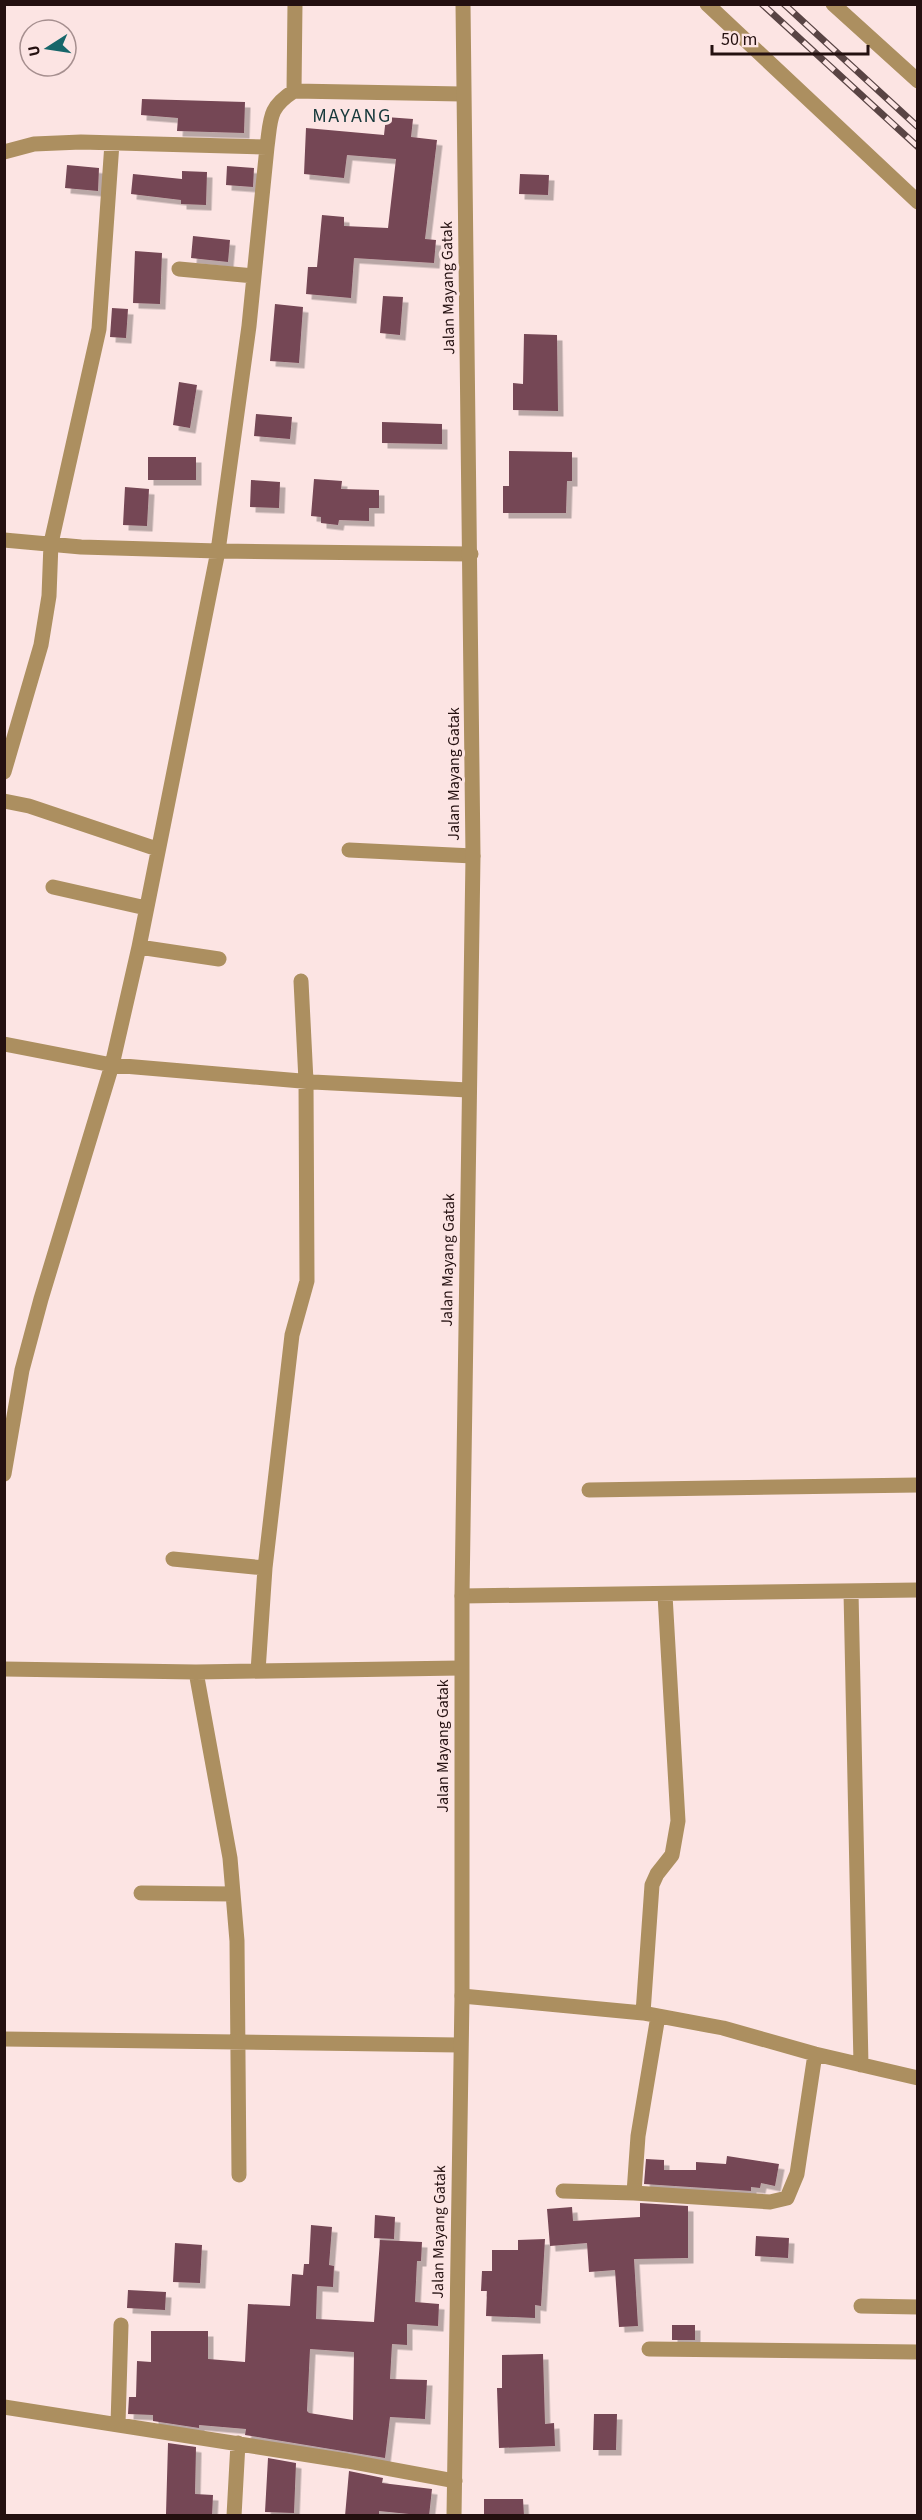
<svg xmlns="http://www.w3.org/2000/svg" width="922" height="2520" viewBox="0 0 922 2520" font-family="'Source Sans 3',sans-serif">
  <defs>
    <filter id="shadow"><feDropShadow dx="5.5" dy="5.5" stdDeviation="0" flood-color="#0004"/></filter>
  </defs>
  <rect width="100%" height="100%" fill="#fce4e3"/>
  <path fill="#754654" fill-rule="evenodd" filter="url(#shadow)" d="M 142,99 L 245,102 L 244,133 L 177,131 L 178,118 L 141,115 Z
    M 386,117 L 413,119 L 411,137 L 437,140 L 425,239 L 436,240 L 434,263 L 354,258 L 351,298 L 306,294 L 308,267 L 317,267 L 322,215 L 344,217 L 344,226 L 388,228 L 396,159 L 347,155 L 344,178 L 304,174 L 306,128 L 384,135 Z
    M 67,165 L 99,168 L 98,191 L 65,188 Z
    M 227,166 L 254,168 L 253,187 L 226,185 Z
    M 182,171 L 207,172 L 206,205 L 181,204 L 181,200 L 131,194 L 133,174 L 182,179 Z
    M 520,174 L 549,175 L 548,195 L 519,194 Z
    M 193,236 L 230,240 L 228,262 L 191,258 Z
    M 135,251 L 162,253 L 160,304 L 133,303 Z
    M 383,296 L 403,297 L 400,335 L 380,333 Z
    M 275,304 L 303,307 L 299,363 L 270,361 Z
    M 112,308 L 128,309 L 126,338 L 110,337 Z
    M 524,334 L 557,335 L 558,411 L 513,410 L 513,383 L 523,384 Z
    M 179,382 L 197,385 L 190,428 L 173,425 Z
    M 256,414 L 292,417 L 290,439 L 254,436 Z
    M 382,422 L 442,424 L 442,444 L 382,443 Z
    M 509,451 L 572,452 L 572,481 L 567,481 L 566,513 L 503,513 L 503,486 L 509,486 Z
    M 148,457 L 196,457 L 196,480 L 148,480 Z
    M 314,479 L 342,481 L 341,489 L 379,490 L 379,508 L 369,508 L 369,521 L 339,520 L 338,525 L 321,523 L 321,517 L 311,516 Z
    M 251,480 L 280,482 L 279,508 L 250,507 Z
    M 125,487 L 149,489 L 147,526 L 123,525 Z
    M 727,2156 L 779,2164 L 775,2186 L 761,2183 L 760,2188 L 751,2187 L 751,2191 L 644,2184 L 646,2159 L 664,2160 L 664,2170 L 696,2170 L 696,2162 L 726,2164 Z
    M 640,2203 L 688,2206 L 688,2258 L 634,2259 L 638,2326 L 619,2327 L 615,2270 L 589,2272 L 587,2243 L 550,2246 L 547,2209 L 572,2207 L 573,2221 L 640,2217 Z
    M 375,2215 L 395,2217 L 394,2239 L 374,2238 Z
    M 311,2225 L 332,2227 L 329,2265 L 334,2266 L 333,2287 L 317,2286 L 316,2319 L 374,2322 L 380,2240 L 422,2242 L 421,2261 L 417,2261 L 415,2302 L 439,2304 L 438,2326 L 407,2324 L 407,2345 L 392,2344 L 390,2379 L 427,2380 L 425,2419 L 390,2417 L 385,2458 L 245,2435 L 246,2429 L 199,2425 L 199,2428 L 153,2421 L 153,2415 L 128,2414 L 129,2397 L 136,2397 L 137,2361 L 151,2362 L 151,2331 L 208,2331 L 208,2359 L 245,2362 L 248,2304 L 290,2306 L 292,2274 L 303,2275 L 304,2264 L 309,2264 ZM 310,2349 L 354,2352 L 353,2420 L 309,2413 L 307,2411 Z
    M 756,2236 L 789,2238 L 788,2258 L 755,2256 Z
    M 545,2239 L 541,2306 L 535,2305 L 535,2318 L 486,2316 L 487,2291 L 481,2291 L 482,2271 L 492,2271 L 492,2250 L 518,2250 L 518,2240 Z
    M 175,2243 L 202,2245 L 200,2283 L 173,2282 Z
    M 128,2290 L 166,2292 L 165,2310 L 127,2308 Z
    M 672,2325 L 695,2325 L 695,2340 L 672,2340 Z
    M 543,2354 L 545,2424 L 554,2423 L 555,2446 L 499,2448 L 497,2388 L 502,2388 L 502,2355 Z
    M 594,2414 L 617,2414 L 616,2450 L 593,2450 Z
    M 168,2443 L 196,2447 L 195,2494 L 213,2495 L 212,2516 L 166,2514 Z
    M 268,2458 L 296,2463 L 294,2513 L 265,2512 Z
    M 349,2471 L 383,2478 L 382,2483 L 432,2489 L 429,2516 L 379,2511 L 379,2516 L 345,2516 Z
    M 484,2499 L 523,2499 L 524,2516 L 484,2516 Z"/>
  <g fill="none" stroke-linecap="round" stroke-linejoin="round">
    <path stroke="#ac8f60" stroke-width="15" d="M 707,4 L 918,202
      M 294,91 L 295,4
      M 267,147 C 271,118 268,108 294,91 L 462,94
      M 4,152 L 34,144 L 81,142 L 267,147 L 249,326 L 218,551 L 471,554
      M 179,269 L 254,276
      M 4,540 L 81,547 L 218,551 L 139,947 L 112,1065 L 41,1299 L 22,1370 L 4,1474
      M 4,772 L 41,645 L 49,596 L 51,543 L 99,329 L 112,143
      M 4,801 L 29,806 L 157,849
      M 349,850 L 473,856
      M 53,887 L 146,908
      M 139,947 L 219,959
      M 4,1044 L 112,1065 L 313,1082 L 468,1090
      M 589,1490 L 918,1485
      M 173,1559 L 265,1568
      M 851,1592 L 861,2065
      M 462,1596 L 918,1590
      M 4,1669 L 196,1672 L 461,1668
      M 258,1671 L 265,1568 L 292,1335 L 307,1281 L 306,1081 L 301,981
      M 196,1672 L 230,1858 L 237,1941 L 239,2175
      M 141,1893 L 233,1894
      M 462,1996 L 643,2013 L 723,2028 L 815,2054 L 918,2078
      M 643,2013 L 652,1885 L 657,1874 L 672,1855 L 678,1821 L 665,1595
      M 658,2016 L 638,2136 L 634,2193 L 770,2202 L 787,2198 L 797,2174 L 815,2054
      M 4,2039 L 459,2045
      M 563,2191 L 634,2193
      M 861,2306 L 918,2307
      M 649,2349 L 918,2352
      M 4,2407 L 347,2461 L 455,2481
      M 118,2424 L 121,2325
      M 234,2516 L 238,2443"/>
    <path stroke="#ac8f60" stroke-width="15" d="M 833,4 L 918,81
      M 454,2516 L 462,1996 L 462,1596 L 473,856 L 463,4"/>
    <g stroke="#594444" stroke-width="7">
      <path id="rail" d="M 762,4 L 918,147
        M 784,4 L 918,127"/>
    </g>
    <use href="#rail" stroke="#fce4e3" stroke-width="4.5" stroke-dasharray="14" stroke-linecap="butt"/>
  </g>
  <g text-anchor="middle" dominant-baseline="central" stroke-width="6" stroke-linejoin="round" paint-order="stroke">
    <g font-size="16" fill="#241010" stroke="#fce4e3">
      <text transform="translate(448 288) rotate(-91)">Jalan Mayang Gatak</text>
      <text transform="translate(454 774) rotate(-90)">Jalan Mayang Gatak</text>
      <text transform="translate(448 1260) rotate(-89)">Jalan Mayang Gatak</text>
      <text transform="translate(443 1746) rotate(-90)">Jalan Mayang Gatak</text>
      <text transform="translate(439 2232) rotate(-89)">Jalan Mayang Gatak</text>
    </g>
    <g font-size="20" letter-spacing="1.5" fill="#15383a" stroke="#fce4e3">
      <text x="352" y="116">MAYANG</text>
    </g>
  </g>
  <rect width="922" height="2520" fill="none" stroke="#241010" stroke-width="12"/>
  <g transform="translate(48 48) rotate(258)"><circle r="28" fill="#fce4e3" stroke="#a68f8f" stroke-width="1.5"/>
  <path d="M0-4.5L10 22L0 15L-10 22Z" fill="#17666a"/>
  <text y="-9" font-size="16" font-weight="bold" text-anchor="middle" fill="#241010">U</text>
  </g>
  <path d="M712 45v9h156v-9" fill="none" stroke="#241010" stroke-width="3"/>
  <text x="721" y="45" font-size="18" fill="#241010" stroke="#fce4e3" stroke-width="4.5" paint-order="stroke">50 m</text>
</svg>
